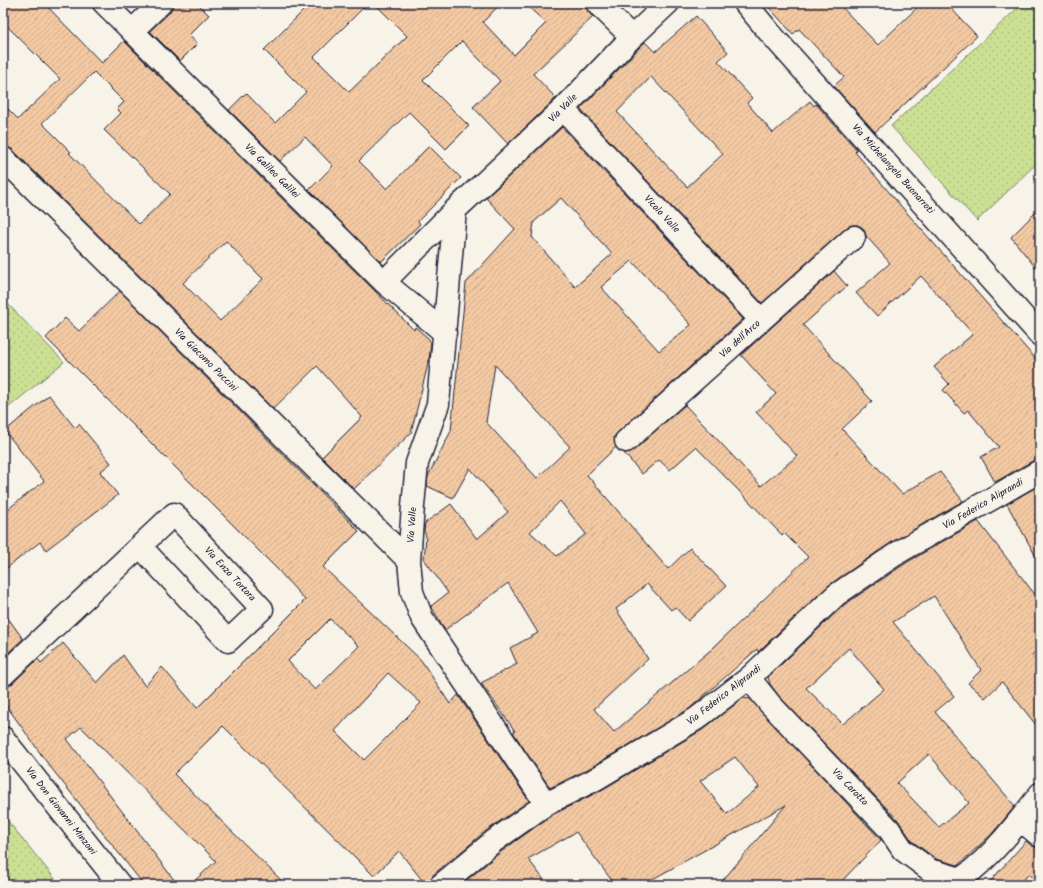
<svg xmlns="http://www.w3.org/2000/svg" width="1043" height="888" viewBox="0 0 1043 888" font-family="Kalam,sans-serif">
  <defs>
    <pattern id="park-dots" width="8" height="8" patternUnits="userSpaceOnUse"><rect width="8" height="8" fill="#cce094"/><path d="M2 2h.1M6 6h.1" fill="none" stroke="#afc080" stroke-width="1.8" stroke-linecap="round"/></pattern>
    <pattern id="building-hatch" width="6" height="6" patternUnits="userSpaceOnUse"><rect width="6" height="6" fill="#f3c9a2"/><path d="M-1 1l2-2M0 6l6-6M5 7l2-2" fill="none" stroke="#d0ac8c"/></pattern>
  </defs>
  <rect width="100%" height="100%" fill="#f7f3e8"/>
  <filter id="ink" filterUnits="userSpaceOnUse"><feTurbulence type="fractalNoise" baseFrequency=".025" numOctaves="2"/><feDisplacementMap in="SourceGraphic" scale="8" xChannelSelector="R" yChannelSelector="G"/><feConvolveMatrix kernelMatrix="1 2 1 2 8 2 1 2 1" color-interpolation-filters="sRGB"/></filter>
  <g filter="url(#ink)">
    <path fill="url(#park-dots)" stroke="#778168" d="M 1023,3 L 1040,3 L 1040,160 L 977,221 L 891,126 Z
      M 3,299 L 64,362 L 3,412 Z
      M 3,815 L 60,885 L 3,885 Z"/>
    <path fill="url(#building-hatch)" stroke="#22223b" fill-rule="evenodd" d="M 3,3 L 44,3 L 102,63 L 124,41 L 414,330 L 415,327 L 428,338 L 431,343 L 429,360 L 411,433 L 354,489 L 322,457 L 362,417 L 317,366 L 273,409 L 12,149 L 3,146 L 3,104 L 18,119 L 60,79 L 3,22 ZM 94,72 L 124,102 L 117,109 L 121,113 L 104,130 L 170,194 L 139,224 L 69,153 L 71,152 L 42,123 ZM 226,241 L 263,279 L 220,321 L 183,283 Z
      M 173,3 L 197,3 L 209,15 L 189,35 L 197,44 L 180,61 L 150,31 L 170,12 Z
      M 311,3 L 368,3 L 314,57 L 349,92 L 407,36 L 374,3 L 501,3 L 483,22 L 514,55 L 546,23 L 524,3 L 585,3 L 588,12 L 593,17 L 533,74 L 556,98 L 508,144 L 473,107 L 500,81 L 462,41 L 423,80 L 469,126 L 446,149 L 409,112 L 359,161 L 387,189 L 429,146 L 461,178 L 418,221 L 420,224 L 381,262 L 309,190 L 333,166 L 305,137 L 280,161 L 229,110 L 246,93 L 275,123 L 306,92 L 264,50 Z
      M 765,3 L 838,3 L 878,45 L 922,3 L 946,3 L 977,36 L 875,132 L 834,86 L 844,77 L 799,29 L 793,34 Z
      M 696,16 L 728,52 L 718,61 L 752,98 L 747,103 L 773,133 L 810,101 L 814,106 L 816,104 L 857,150 L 855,152 L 900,205 L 1040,364 L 1040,459 L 1034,460 L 995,482 L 981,457 L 999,447 L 968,410 L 964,413 L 943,390 L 949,384 L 934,367 L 973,334 L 921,276 L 877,316 L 856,293 L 890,263 L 866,236 L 863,228 L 858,225 L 852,225 L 846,228 L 762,303 L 580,109 L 645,42 L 655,52 ZM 651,77 L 723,154 L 687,187 L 617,112 Z
      M 562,127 L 743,319 L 618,432 L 614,437 L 616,447 L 587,475 L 668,569 L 690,548 L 726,586 L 688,621 L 675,607 L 671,610 L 647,584 L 616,609 L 648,659 L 594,709 L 614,732 L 713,648 L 808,557 L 784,533 L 782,535 L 696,447 L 670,470 L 659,460 L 642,474 L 624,453 L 634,450 L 685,405 L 761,486 L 797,456 L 756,412 L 776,394 L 741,355 L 834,271 L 847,286 L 803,325 L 872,401 L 842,429 L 902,494 L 940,472 L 963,501 L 892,542 L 829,585 L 758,652 L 757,649 L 689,709 L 588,769 L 550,788 L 513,732 L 515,731 L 481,683 L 517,664 L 510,648 L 538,633 L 508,583 L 445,630 L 431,606 L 448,593 L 424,559 L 426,536 L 424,531 L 425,523 L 451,504 L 477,539 L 508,512 L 470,468 L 453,498 L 427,486 L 428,476 L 451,431 L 466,283 L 515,229 L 486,198 ZM 561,198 L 612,254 L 575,287 L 532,237 L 534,222 ZM 632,261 L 691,325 L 659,351 L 601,287 ZM 495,365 L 570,447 L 537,478 L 486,422 ZM 560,501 L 586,534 L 557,556 L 530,532 Z
      M 1040,208 L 1040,273 L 1011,237 Z
      M 120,291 L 359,531 L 323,567 L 421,660 L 450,704 L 458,695 L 529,801 L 486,831 L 433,875 L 429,885 L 426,885 L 399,851 L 374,876 L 223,726 L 174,774 L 286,885 L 190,885 L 216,861 L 81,727 L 67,739 L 178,885 L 144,885 L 48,764 L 3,701 L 3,687 L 12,684 L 38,659 L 41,663 L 63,643 L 97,683 L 123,655 L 145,686 L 162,667 L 197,708 L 305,600 L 277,569 L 46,338 L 65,318 L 79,331 ZM 330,619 L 359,646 L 315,690 L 288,661 ZM 388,673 L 421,703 L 364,760 L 335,731 Z
      M 49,395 L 75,428 L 79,424 L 111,463 L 100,472 L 118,495 L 46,550 L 40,542 L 3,571 L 3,513 L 44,481 L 5,431 Z
      M 1040,485 L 1040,564 L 1007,504 Z
      M 978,521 L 1040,601 L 1040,647 L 1032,655 L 1040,666 L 1040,730 L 1002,682 L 985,698 L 968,683 L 981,670 L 934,596 L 893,622 L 954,696 L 935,712 L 1015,806 L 991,835 L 958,865 L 936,859 L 912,841 L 898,820 L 779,696 L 770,684 L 768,677 L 844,605 L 906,563 ZM 849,648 L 884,689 L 843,724 L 806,688 ZM 929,754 L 969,803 L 939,827 L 897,783 Z
      M 3,611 L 23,639 L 3,658 Z
      M 743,698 L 750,699 L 881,840 L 838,885 L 719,885 L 786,805 L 642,885 L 615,885 L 576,832 L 528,859 L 548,885 L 461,885 L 502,851 L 552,815 L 600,791 L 702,730 ZM 735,757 L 759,787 L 727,814 L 700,781 Z
      M 1026,841 L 1032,846 L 1040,848 L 1040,884 L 1029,874 L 1019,885 L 987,885 Z"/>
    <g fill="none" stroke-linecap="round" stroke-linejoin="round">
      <g stroke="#22223b" stroke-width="25">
        <path id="street" d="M 104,3 L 384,282 L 445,333
          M 597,3 L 632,37
          M 132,31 L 161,3
          M 563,109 L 761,320
          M 3,158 L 409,561
          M 384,282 L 455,210
          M 626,441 L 854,237
          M 3,675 L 174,514 L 262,609 L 228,641 L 140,546
          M 749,678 L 770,704 L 889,829 L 903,850 L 930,870 L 961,879
          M 3,738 L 120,885
          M 546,804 L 422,618 L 412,592 L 409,561 L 413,506 L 417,463 L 438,404 L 455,210 L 563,109 L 632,37 L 668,3
          M 1021,820 L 1040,836
          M 961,879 C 991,858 1018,823 1040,794
          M 441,885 L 494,841 L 546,804 L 594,780 L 696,719 L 749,678 L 836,595 L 899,552 L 1040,471"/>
      </g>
      <g stroke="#22223b" stroke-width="25">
        <path id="secondary" d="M 745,3 L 770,33 L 1040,335"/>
      </g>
      <use href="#street" stroke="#f7f3e8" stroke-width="22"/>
      <use href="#secondary" stroke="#f7f3e8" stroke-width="22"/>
    </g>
  </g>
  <g text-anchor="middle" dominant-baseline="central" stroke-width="4" stroke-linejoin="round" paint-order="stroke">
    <g font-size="10" fill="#22223b" stroke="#f7f3e8">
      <text transform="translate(563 108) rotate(-45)">Via Valle</text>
      <text transform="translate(893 169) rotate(48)">Via Michelangelo Buonarroti</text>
      <text transform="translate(272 171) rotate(45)">Via Galileo Galilei</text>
      <text transform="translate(662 214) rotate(47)">Vicolo Valle</text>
      <text transform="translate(740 339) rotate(-42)">Via dell'Arco</text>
      <text transform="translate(206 360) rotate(45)">Via Giacomo Puccini</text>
      <text transform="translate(983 504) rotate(-30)">Via Federico Aliprandi</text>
      <text transform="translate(412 525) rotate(-86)">Via Valle</text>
      <text transform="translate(230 574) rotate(47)">Via Enzo Tortora</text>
      <text transform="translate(724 695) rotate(-38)">Via Federico Aliprandi</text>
      <text transform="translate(850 787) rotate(46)">Via Carotto</text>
      <text transform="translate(61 811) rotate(52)">Via Don Giovanni Minzoni</text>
    </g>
  </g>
  <rect width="1043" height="888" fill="none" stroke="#f7f3e8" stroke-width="16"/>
  <rect x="8" y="8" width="1027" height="872" fill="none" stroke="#22223b" stroke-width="1.5" filter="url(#ink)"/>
</svg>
